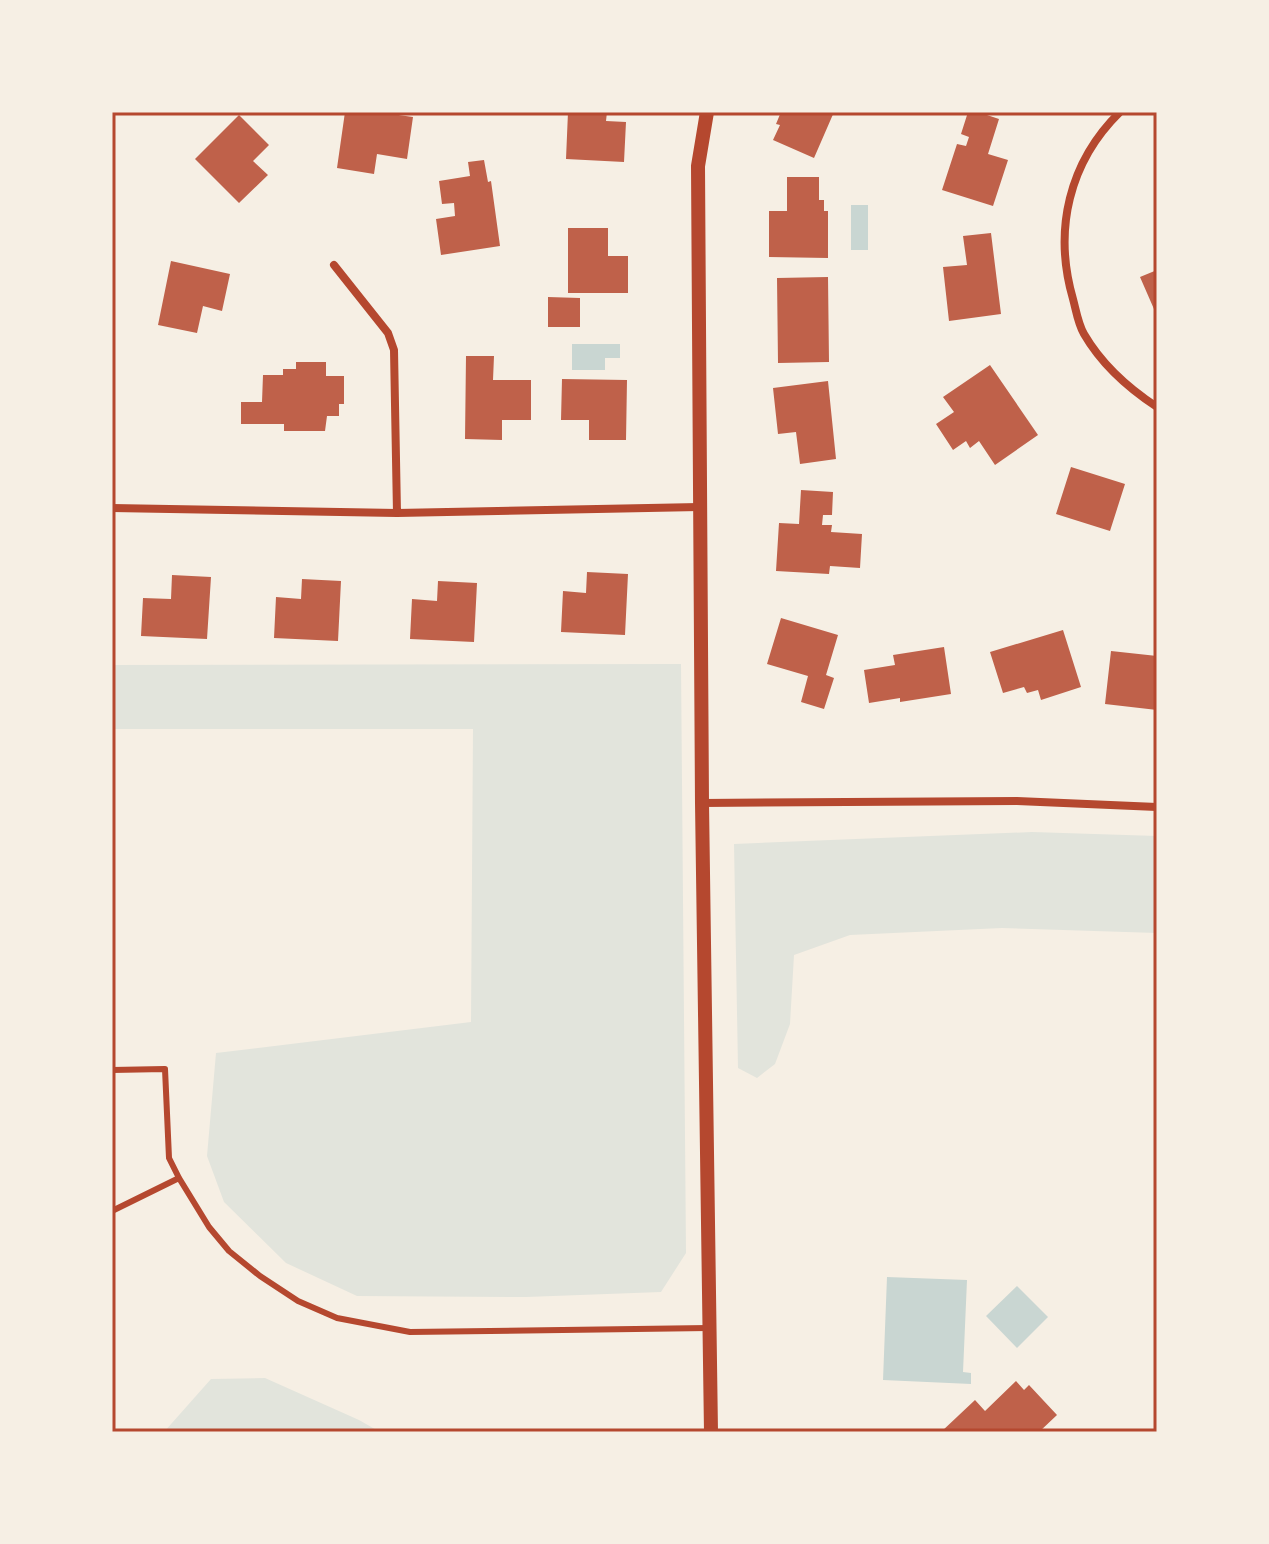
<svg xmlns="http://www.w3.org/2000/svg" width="1269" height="1544" viewBox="0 0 1269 1544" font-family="'Exo 2',sans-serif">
  <rect width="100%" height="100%" fill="#f6efe4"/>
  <path fill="#e2e4dc" d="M 681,664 L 686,1253 L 661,1292 L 526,1297 L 357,1296 L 286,1263 L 224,1202 L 207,1156 L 216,1053 L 471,1022 L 473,729 L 112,729 L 112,665 Z
    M 1032,832 L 1157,836 L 1157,933 L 1002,928 L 850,935 L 794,955 L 790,1024 L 775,1064 L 757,1078 L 738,1068 L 734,844 Z
    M 265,1378 L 359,1420 L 380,1432 L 164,1432 L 211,1379 Z"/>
  <path fill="#c9d6d2" d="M 851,205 L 868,205 L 868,250 L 851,250 Z
    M 572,344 L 620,344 L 620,358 L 605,358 L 605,370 L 572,370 Z
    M 887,1277 L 967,1280 L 963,1372 L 971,1373 L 971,1384 L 883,1380 Z
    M 1017,1286 L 1048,1317 L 1017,1348 L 986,1316 Z"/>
  <path fill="#bf614a" d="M 345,112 L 377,112 L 413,117 L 407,159 L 377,154 L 374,174 L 337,168 Z
    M 568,112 L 607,112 L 606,121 L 626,122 L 624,162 L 566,159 Z
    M 781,112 L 834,112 L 814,158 L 773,140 L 780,125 L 776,124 Z
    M 968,112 L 978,112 L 999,119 L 988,154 L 1008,160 L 993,206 L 942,190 L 957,144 L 966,146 L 969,137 L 961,134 Z
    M 239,115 L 269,145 L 253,161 L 268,175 L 239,203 L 195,159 Z
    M 484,160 L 488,182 L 491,181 L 500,246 L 441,255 L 436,219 L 455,216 L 454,203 L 442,204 L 439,181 L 470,176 L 468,162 Z
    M 787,177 L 819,177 L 819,200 L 824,200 L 824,211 L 828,211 L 828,258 L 769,257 L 769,211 L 787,211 Z
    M 568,228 L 608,228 L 608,256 L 628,256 L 628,293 L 568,293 Z
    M 991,233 L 1001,314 L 949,321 L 943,267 L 967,265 L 963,236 Z
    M 171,261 L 230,274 L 222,311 L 203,306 L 197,333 L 158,325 Z
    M 1157,270 L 1157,316 L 1140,277 Z
    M 828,277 L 829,362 L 778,363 L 777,278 Z
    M 548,297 L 580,298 L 580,327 L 548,327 Z
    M 466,356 L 494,356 L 493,380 L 531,380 L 531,420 L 502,420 L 502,440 L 465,439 Z
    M 296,362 L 326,362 L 326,376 L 344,376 L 344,404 L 339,404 L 339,416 L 327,416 L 325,431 L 284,431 L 284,424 L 241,424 L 241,402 L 262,402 L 263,375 L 283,375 L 283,369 L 296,369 Z
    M 990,365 L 1038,435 L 995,465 L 979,441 L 970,448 L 966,441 L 953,450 L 936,424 L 954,412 L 943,397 Z
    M 562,379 L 627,380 L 626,440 L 589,440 L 589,420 L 561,420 Z
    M 828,381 L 836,459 L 800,464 L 796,432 L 778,434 L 773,388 Z
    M 1071,467 L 1125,484 L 1110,531 L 1056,514 Z
    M 801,490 L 833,492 L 832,515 L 823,515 L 822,525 L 832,525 L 831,532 L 862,534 L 860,568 L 830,566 L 829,574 L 776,571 L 779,523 L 799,524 Z
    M 587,572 L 628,574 L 625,635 L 561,632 L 563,591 L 586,593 Z
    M 172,575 L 211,577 L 207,639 L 141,636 L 143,598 L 171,599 Z
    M 302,579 L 341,581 L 338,641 L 274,638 L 276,597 L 301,599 Z
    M 438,581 L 477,583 L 474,642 L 410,639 L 412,599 L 437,601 Z
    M 781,618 L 838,635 L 826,675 L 834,678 L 824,709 L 801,702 L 808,676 L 767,664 Z
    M 1063,630 L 1081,687 L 1041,700 L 1038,690 L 1027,693 L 1024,687 L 1003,693 L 990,652 Z
    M 944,647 L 951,694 L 900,702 L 900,698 L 869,703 L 864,670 L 895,665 L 893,655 Z
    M 1111,651 L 1157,656 L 1157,710 L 1105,704 Z
    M 1016,1381 L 1024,1390 L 1029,1385 L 1057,1415 L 1039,1432 L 941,1432 L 975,1400 L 985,1411 Z"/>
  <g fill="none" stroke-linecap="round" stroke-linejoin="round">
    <path stroke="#b5482f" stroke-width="6" d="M 112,1070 L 165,1069 L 169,1158 L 179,1178 L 209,1227 L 229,1251 L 260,1276 L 298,1301 L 337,1318 L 410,1332 L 708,1328
      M 112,1211 L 179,1178"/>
    <path stroke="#b5482f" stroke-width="8" d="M 1120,112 C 1069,162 1053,230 1073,299 C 1076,310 1078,324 1084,334 C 1102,365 1128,388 1157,407
      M 334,265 L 388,333 L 394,350 L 397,513
      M 112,508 L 397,513 L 699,507
      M 702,803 L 1017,801 L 1157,807"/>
    <path stroke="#b5482f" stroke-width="14" d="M 707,112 L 698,166 L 702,803 L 711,1432"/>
  </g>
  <rect width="1269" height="1544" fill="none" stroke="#f6efe4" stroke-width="228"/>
  <rect x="114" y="114" width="1041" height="1316" fill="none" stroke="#b5482f" stroke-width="3"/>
</svg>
